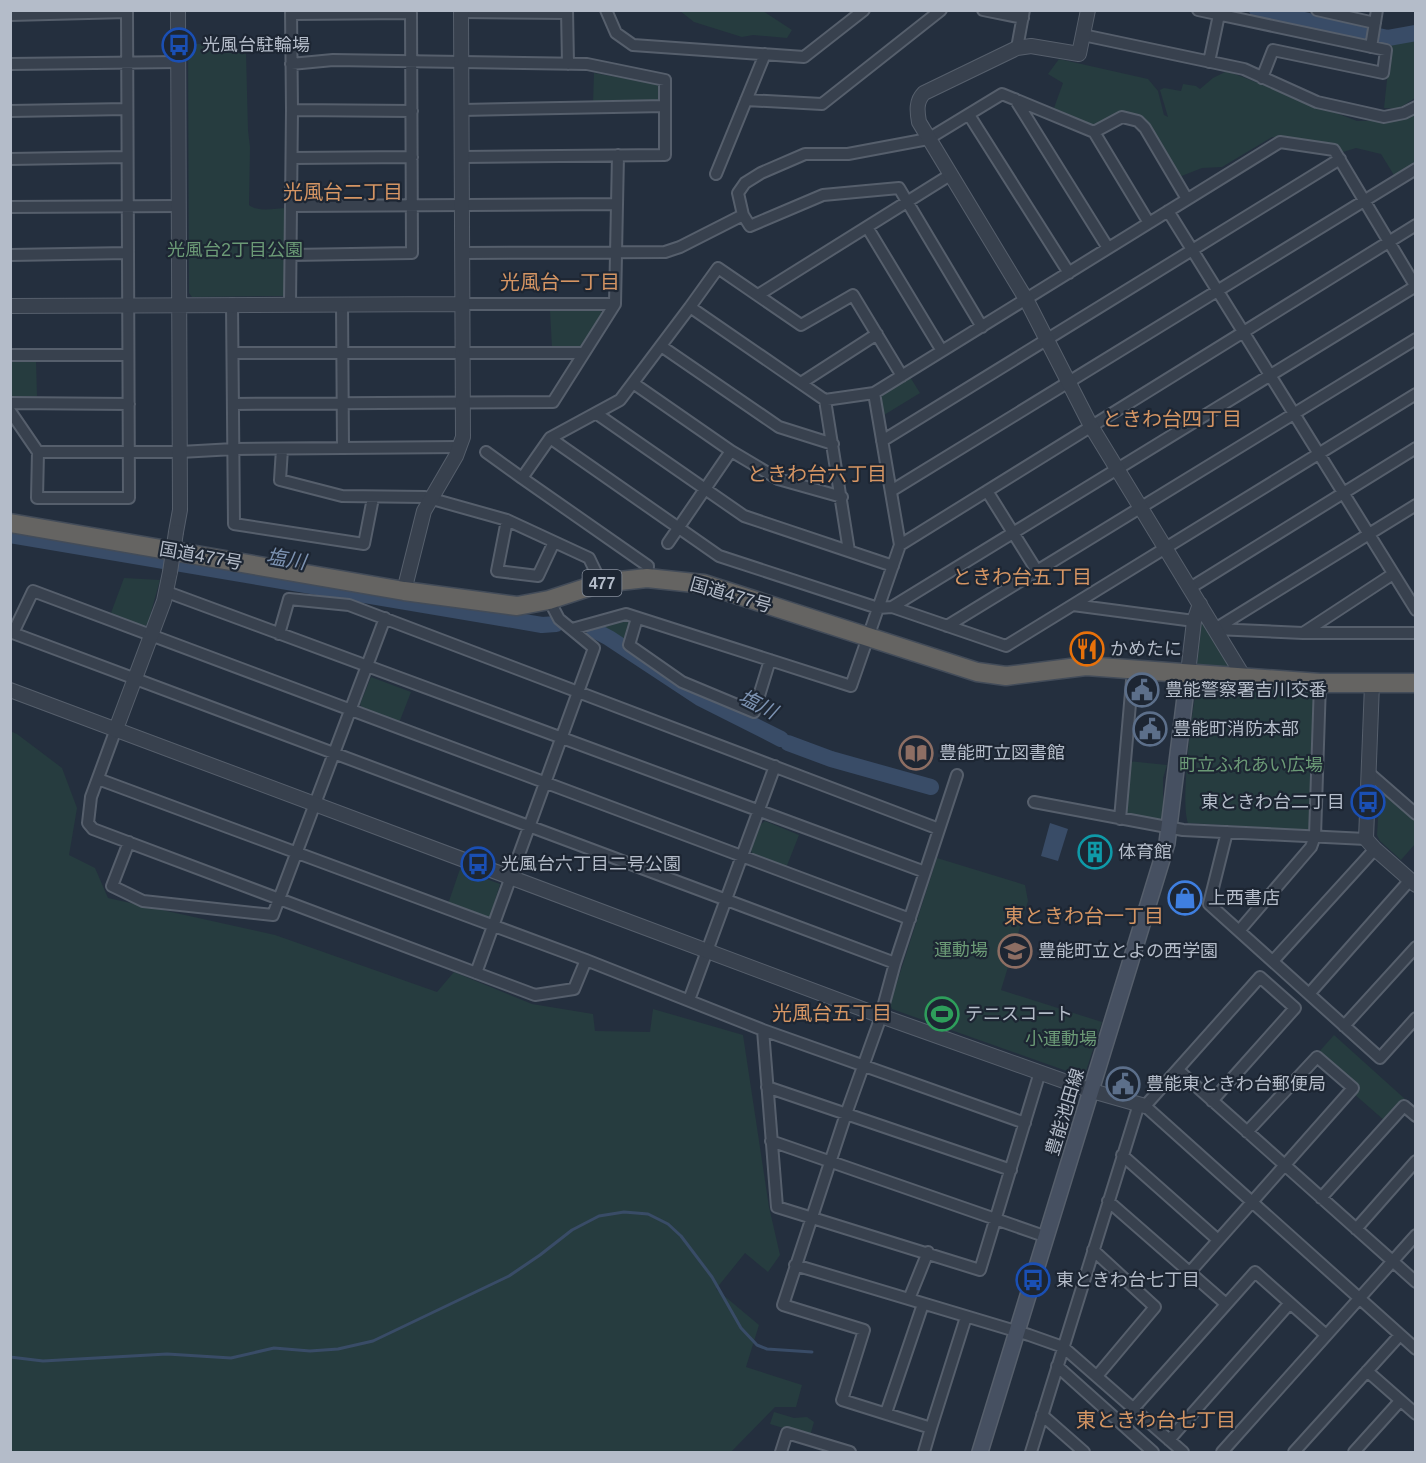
<svg xmlns="http://www.w3.org/2000/svg" width="1426" height="1463" viewBox="0 0 1426 1463" font-family="Helvetica,'Noto Sans JP',sans-serif">
  <rect width="100%" height="100%" fill="#242f3e"/>
  <path fill="#263c3f" d="M 680,11 L 763,11 L 792,30 L 787,38 L 753,35 L 742,37 L 694,22 Z
    M 1415,29 L 1415,98 L 1398,109 L 1384,108 L 1390,52 L 1381,44 L 1388,32 L 1403,34 Z
    M 188,44 L 211,44 L 212,51 L 220,53 L 246,53 L 248,130 L 250,147 L 249,205 C 259,213 275,208 288,208 L 287,296 L 192,297 L 189,293 Z
    M 1059,59 L 1148,79 L 1158,91 L 1164,115 L 1168,117 L 1160,90 L 1164,88 L 1181,91 L 1183,84 L 1196,86 L 1200,89 L 1213,78 L 1227,71 L 1357,121 L 1403,120 L 1415,112 L 1415,166 L 1397,180 L 1381,154 L 1356,148 L 1343,152 L 1272,137 L 1222,167 L 1202,168 L 1179,177 C 1169,159 1147,110 1124,112 C 1114,113 1103,121 1094,126 L 1054,108 L 1063,83 L 1048,74 Z
    M 594,73 L 656,84 L 659,86 L 659,99 L 657,102 L 593,104 Z
    M 550,310 L 600,310 L 603,315 L 582,349 L 552,348 Z
    M 36,361 L 37,396 L 11,396 L 11,362 Z
    M 910,377 L 920,393 L 884,415 L 881,397 L 883,394 Z
    M 124,578 L 160,580 L 148,623 L 144,627 L 111,613 Z
    M 628,620 L 630,623 L 623,646 L 596,629 L 595,626 Z
    M 1202,621 L 1233,669 L 1200,667 L 1197,664 Z
    M 371,677 L 411,692 L 399,723 L 362,708 L 360,704 Z
    M 1197,686 L 1307,690 L 1314,692 L 1311,828 L 1310,830 L 1188,823 C 1180,804 1192,710 1197,686 Z
    M 10,731 L 17,734 L 62,768 L 77,808 L 69,855 L 95,868 L 108,898 L 275,935 L 437,992 L 454,972 L 532,1004 L 593,1014 L 595,1031 L 650,1032 L 653,1009 L 743,1035 L 769,1207 L 780,1255 L 768,1272 L 745,1253 L 716,1289 L 759,1325 L 746,1367 L 802,1385 L 796,1407 L 775,1407 L 731,1452 L 11,1452 Z
    M 1128,761 L 1167,765 L 1163,778 L 1163,817 L 1158,822 L 1126,815 L 1123,809 Z
    M 1380,788 L 1415,821 L 1415,844 L 1401,860 L 1380,841 L 1377,835 Z
    M 765,821 L 799,835 L 786,868 L 752,853 L 751,850 L 761,824 Z
    M 937,858 L 1025,885 L 1028,901 L 1001,990 L 1102,1022 L 1086,1071 L 1078,1075 L 892,1009 L 890,1004 Z
    M 460,869 L 500,884 L 490,917 L 488,918 L 448,904 Z
    M 1334,1035 L 1405,1099 L 1385,1121 L 1353,1093 L 1318,1053 Z
    M 774,1412 L 794,1418 L 807,1417 L 814,1422 L 810,1436 L 770,1424 Z"/>
  <path fill="#394c67" d="M 1050,823 L 1068,829 L 1058,861 L 1041,856 Z"/>
  <g fill="none" stroke-linecap="round" stroke-linejoin="round">
    <path stroke="#394c67" stroke-width="3" d="M 10,1357 L 43,1361 L 167,1354 L 231,1358 L 274,1348 L 310,1351 L 338,1349 L 373,1341 L 509,1276 L 540,1255 L 572,1230 L 599,1216 L 624,1212 L 648,1214 L 668,1224 L 681,1236 L 712,1277 L 741,1328 L 757,1345 L 767,1349 L 812,1352"/>
    <path stroke="#394c67" stroke-width="16" d="M 1257,10 L 1388,38 L 1416,33
      M 10,535 L 542,625 L 556,624
      M 594,630 L 609,638 L 700,698 L 781,739
      M 788,743 L 831,759 L 931,787"/>
    <g stroke="#565f6c" stroke-width="14">
      <path id="minor" d="M 567,10 L 568,64
        M 606,10 L 616,33 L 633,45 L 804,57 L 864,10
        M 983,10 L 1023,18
        M 1198,10 L 1386,50 L 1383,73 L 1273,50 L 1262,78
        M 1317,10 L 1375,23
        M 461,12 L 567,13
        M 10,15 L 127,12 L 129,498 L 37,498 L 38,452 L 10,411
        M 1083,35 L 1244,69 L 1317,102 L 1384,117 L 1404,113 L 1416,107
        M 1371,47 L 1377,10
        M 1017,48 L 1024,10
        M 1209,62 L 1220,10
        M 10,64 L 179,62
        M 291,64 L 333,60 L 587,64 L 665,80 L 665,155 L 462,157
        M 1015,99 L 1108,248
        M 746,100 L 822,104 L 941,10
        M 292,110 L 412,111
        M 462,110 L 665,106
        M 10,111 L 127,109
        M 969,115 L 1069,273
        M 1094,132 L 1149,223
        M 292,158 L 412,157
        M 10,159 L 127,157
        M 716,174 L 765,54
        M 291,206 L 617,204
        M 10,207 L 179,206
        M 1168,211 L 1416,610
        M 743,215 L 738,193 L 745,183 L 761,173 L 805,154 L 848,154 L 928,139 L 1002,94 L 1094,132 L 1122,117 L 1138,121 L 1145,128 L 1187,199
        M 867,227 L 942,351
        M 462,253 L 665,252 L 680,247 L 743,215 L 750,226 L 823,195 L 899,188 L 982,327
        M 10,255 L 128,253
        M 291,255 L 412,253 L 411,13 L 291,14
        M 758,295 L 950,175
        M 232,304 L 234,524 L 364,544 L 373,498
        M 290,304 L 292,110 L 291,10
        M 342,304 L 343,448
        M 462,304 L 615,304
        M 690,307 L 718,268 L 801,325 L 853,295 L 902,376
        M 661,346 L 779,427 L 833,444
        M 233,353 L 584,353
        M 10,355 L 128,355
        M 633,383 L 731,451 L 668,543
        M 801,383 L 877,334
        M 825,400 L 849,551
        M 10,403 L 129,404
        M 233,404 L 553,402 L 615,304 L 618,155
        M 597,414 L 744,516 L 893,566
        M 550,438 L 719,556 L 878,608 L 892,607 L 1006,646 L 1416,394
        M 882,441 L 1340,159
        M 282,449 L 280,480 L 342,496 L 425,497 L 507,520 L 589,558 L 601,583
        M 731,451 L 778,479 L 842,497
        M 38,452 L 180,452 L 234,449 L 460,447
        M 486,452 L 522,478
        M 891,491 L 1416,169
        M 987,491 L 1037,571
        M 507,520 L 497,571 L 538,576 L 554,542
        M 900,545 L 1416,225
        M 647,578 L 648,566 L 522,478 L 550,438 L 620,400 L 690,307 L 825,400 L 874,393 L 1280,142 L 1334,150 L 1416,287
        M 1190,588 L 1416,448
        M 167,592 L 925,872
        M 1073,605 L 1194,621
        M 892,607 L 1416,286
        M 637,618 L 629,645 L 682,682 L 754,712 L 770,660
        M 947,626 L 1416,339
        M 572,629 L 626,614 L 851,686 L 900,545 L 874,393
        M 1215,629 L 1416,505
        M 1215,629 L 1303,633 L 1416,633
        M 10,632 L 895,963
        M 13,633 L 33,591 L 910,919
        M 1303,633 L 1393,574
        M 279,634 L 289,599 L 349,605 L 939,829
        M 116,729 L 91,797 L 88,823 L 93,829 L 535,995 L 574,989 L 586,960
        M 1369,773 L 1416,814
        M 98,779 L 586,960 L 763,1030 L 1025,1123
        M 1034,802 L 1183,830 L 1366,839
        M 1120,819 L 1133,669
        M 1227,832 L 1209,904 L 1380,1058 L 1416,1018
        M 129,842 L 112,886 L 143,901 L 273,915 L 385,618
        M 1239,931 L 1311,847 L 1315,836 L 1320,683
        M 1273,961 L 1375,849
        M 476,973 L 594,648 L 559,619 L 549,600
        M 1309,994 L 1410,880
        M 689,1000 L 775,766
        M 1344,1026 L 1416,947
        M 763,1030 L 777,1207 L 980,1270 L 1040,1072
        M 1178,1070 L 1416,1282
        M 767,1087 L 1011,1170
        M 1212,1101 L 1295,1008 L 1260,977 L 1145,1106 L 1416,1349
        M 771,1141 L 1047,1237
        M 1122,1155 L 1218,1240
        M 1321,1198 L 1404,1106 L 1416,1116
        M 1108,1201 L 1226,1304
        M 1356,1229 L 1416,1161
        M 1093,1250 L 1155,1307 L 1097,1376
        M 795,1265 L 1029,1335 L 1063,1347 L 1183,1452
        M 1190,1272 L 1353,1088 L 1317,1057 L 1247,1132
        M 909,1299 L 928,1252
        M 1057,1366 L 1153,1452
        M 1367,1371 L 1416,1414
        M 1133,1409 L 1255,1272 L 1326,1335
        M 886,1413 L 923,1304
        M 1042,1415 L 1084,1452
        M 931,1428 L 966,1317
        M 1169,1440 L 1290,1303
        M 781,1452 L 787,1433 L 850,1452
        M 924,1452 L 931,1428 L 842,1400 L 864,1330 L 783,1305 L 846,1114 L 879,1022 L 895,963 L 957,775
        M 1031,1452 L 1139,1104
        M 1222,1452 L 1416,1235
        M 1294,1452 L 1400,1335
        M 1354,1452 L 1400,1401"/>
    </g>
    <g stroke="#565f6c" stroke-width="16">
      <path id="tertiary" d="M 1088,10 L 1079,54 L 1031,46 L 1017,48 L 924,93 C 916,101 917,111 919,122 L 1026,299 L 1091,426 L 1245,679
        M 10,306 L 462,304
        M 176,532 L 180,510 L 178,10
        M 404,591 L 424,511 L 456,456 L 463,437 L 461,10
        M 1188,673 L 1194,621 L 1200,604
        M 1372,684 L 1366,839 L 1375,849 L 1416,885
        M 10,690 L 881,1016 L 1092,1091 L 1145,1106
        M 116,729 L 164,601 L 170,572"/>
    </g>
    <g stroke="#565f6c" stroke-width="18">
      <path id="secondary" d="M 980,1452 L 1167,843 L 1188,673"/>
    </g>
    <g stroke="#434c59" stroke-width="21">
      <path id="trunk" d="M 10,523 L 404,591 L 517,606 L 549,600 L 601,583 L 647,578 L 704,584 L 977,672 L 1006,676 L 1086,666 L 1320,683 L 1416,683"/>
    </g>
    <use href="#minor" stroke="#38414e" stroke-width="10"/>
    <use href="#tertiary" stroke="#38414e" stroke-width="14"/>
    <use href="#secondary" stroke="#465061" stroke-width="15"/>
    <use href="#trunk" stroke="#656462" stroke-width="18"/>
    <g stroke="#565f6c" stroke-width="16" stroke-linecap="butt">
      <path id="tertiary-bridge" d="M 170,572 L 176,532"/>
    </g>
    <use href="#tertiary-bridge" stroke="#38414e" stroke-width="14"/>
  </g>
  <defs>
    <g id="bus-ring" transform="scale(1.725)"><circle r="9.5" fill="#1d2633" stroke="#1a4fb4" stroke-width="1.5"/><path d="M-5-6H5V4H4V6H2V4H-2V6H-4V4H-5ZM-3.5-4V0h7V-4ZM-3.5 1.2v1.5H-2V1.2ZM2 1.2v1.5H3.5V1.2Z" fill="#1a4fb4"/></g>
    <g id="restaurant-ring" transform="scale(1.725)"><circle r="9.5" fill="#1d2633" stroke="#e8710a" stroke-width="1.5"/><path d="M-5-6h1v4h1v-4h1v4h1v-4h1v5L-1.5 .5V6h-2V.5L-5-1ZM5-6V6H3V1.5H1.5Q1.5-4 5-6Z" fill="#e8710a"/></g>
    <g id="civic-ring" transform="scale(1.725)"><circle r="9.5" fill="#1d2633" stroke="#5c6f8a" stroke-width="1.5"/><path d="M-.6-6.5H3V-4.5H.6V-3L4-1V1h2V6H-6V1h2V-1L-.6-3ZM-1.2 2.5V6h2.4V2.5Z" fill="#5c6f8a"/></g>
    <g id="library-ring" transform="scale(1.725)"><circle r="9.5" fill="#1d2633" stroke="#8d6e63" stroke-width="1.5"/><path d="M-6-4Q-3-5.5-.7-3.5V5Q-3 3-6 4ZM6-4Q3-5.5 .7-3.5V5Q3 3 6 4Z" fill="#8d6e63"/></g>
    <g id="building-ring" transform="scale(1.725)"><circle r="9.5" fill="#1d2633" stroke="#0f9aa8" stroke-width="1.5"/><path d="M-4-6H4V6H1V3H-1V6H-4ZM-2.5-4.3h1.7v1.8h-1.7ZM.8-4.3h1.7v1.8H.8ZM-2.5-1h1.7V.8h-1.7ZM.8-1h1.7V.8H.8Z" fill="#0f9aa8"/></g>
    <g id="shop-ring" transform="scale(1.725)"><circle r="9.5" fill="#1d2633" stroke="#3f7fe0" stroke-width="1.5"/><path d="M-5-2.5h2.3a2.7 3.5 0 0 1 5.4 0H5L5.5 6h-11ZM-1.5-2.5h3a1.5 2.3 0 0 0-3 0Z" fill="#3f7fe0"/></g>
    <g id="school-ring" transform="scale(1.725)"><circle r="9.5" fill="#1d2633" stroke="#8d6e63" stroke-width="1.5"/><path d="M0-5L7-2L0 1L-7-2ZM-4 1L0 2.5L4 1V4Q0 6-4 4Z" fill="#8d6e63"/></g>
    <g id="stadium-ring" transform="scale(1.725)"><circle r="9.5" fill="#1d2633" stroke="#2e9e5b" stroke-width="1.5"/><path d="M0-5a6.5 5 0 1 0 0 10a6.5 5 0 1 0 0-10ZM-3.5-1.8h7v3.6h-7Z" fill="#2e9e5b"/></g>
  </defs>
  <g fill-rule="evenodd">
    <use href="#bus-ring" x="179" y="45"/>
    <use href="#restaurant-ring" x="1087" y="649"/>
    <use href="#civic-ring" x="1142" y="690"/>
    <use href="#civic-ring" x="1150" y="729"/>
    <use href="#library-ring" x="916" y="753"/>
    <use href="#bus-ring" x="1368" y="802"/>
    <use href="#building-ring" x="1095" y="852"/>
    <use href="#bus-ring" x="478" y="864"/>
    <use href="#shop-ring" x="1185" y="898"/>
    <use href="#school-ring" x="1015" y="951"/>
    <use href="#stadium-ring" x="942" y="1014"/>
    <use href="#civic-ring" x="1123" y="1084"/>
    <use href="#bus-ring" x="1033" y="1280"/>
  </g>
  <g text-anchor="middle" dominant-baseline="central" stroke-width="4.5" stroke-linejoin="round" paint-order="stroke">
    <rect fill="#1d2633" stroke="#878f9c" stroke-width="1.5" x="582.5" y="570" width="39" height="26" rx="4.5"/>
    <g font-size="16" font-weight="bold" fill="#b4bcc9">
      <text x="602" y="583">477</text>
    </g>
    <g font-size="18" fill="#b4bcc9" stroke="#1d2633" text-anchor="start">
      <text x="202" y="45">光風台駐輪場</text>
      <text x="1110" y="649">かめたに</text>
      <text x="1165" y="690">豊能警察署吉川交番</text>
      <text x="1173" y="729">豊能町消防本部</text>
      <text x="939" y="753">豊能町立図書館</text>
      <text x="1345" y="802" text-anchor="end">東ときわ台二丁目</text>
      <text x="1118" y="852">体育館</text>
      <text x="501" y="864">光風台六丁目二号公園</text>
      <text x="1208" y="898">上西書店</text>
      <text x="1038" y="951">豊能町立とよの西学園</text>
      <text x="965" y="1014">テニスコート</text>
      <text x="1146" y="1084">豊能東ときわ台郵便局</text>
      <text x="1056" y="1280">東ときわ台七丁目</text>
    </g>
    <g font-size="18" fill="#6b9a76" stroke="#1d2633">
      <text x="235" y="250">光風台2丁目公園</text>
      <text x="1251" y="765">町立ふれあい広場</text>
      <text x="961" y="950">運動場</text>
      <text x="1061" y="1039">小運動場</text>
    </g>
    <g font-size="18" fill="#b4bcc9" stroke="#1d2633">
      <text transform="translate(201 556) rotate(10)">国道477号</text>
      <text transform="translate(731 595) rotate(16)">国道477号</text>
      <text transform="translate(1065 1112) rotate(-73)">豊能池田線</text>
    </g>
    <g font-size="20" fill="#d59563" stroke="#1d2633">
      <text x="343" y="192">光風台二丁目</text>
      <text x="560" y="282">光風台一丁目</text>
      <text x="1172" y="419">ときわ台四丁目</text>
      <text x="817" y="474">ときわ台六丁目</text>
      <text x="1022" y="577">ときわ台五丁目</text>
      <text x="1084" y="916">東ときわ台一丁目</text>
      <text x="832" y="1013">光風台五丁目</text>
      <text x="1156" y="1420">東ときわ台七丁目</text>
    </g>
    <g font-size="20" font-style="italic" fill="#7c92b1" stroke="#1d2633">
      <text transform="translate(286 559) rotate(9)">塩川</text>
      <text transform="translate(758 704) rotate(27)">塩川</text>
    </g>
  </g>
  <rect width="1426" height="1463" fill="none" stroke="#b4bcc9" stroke-width="24"/>
</svg>
